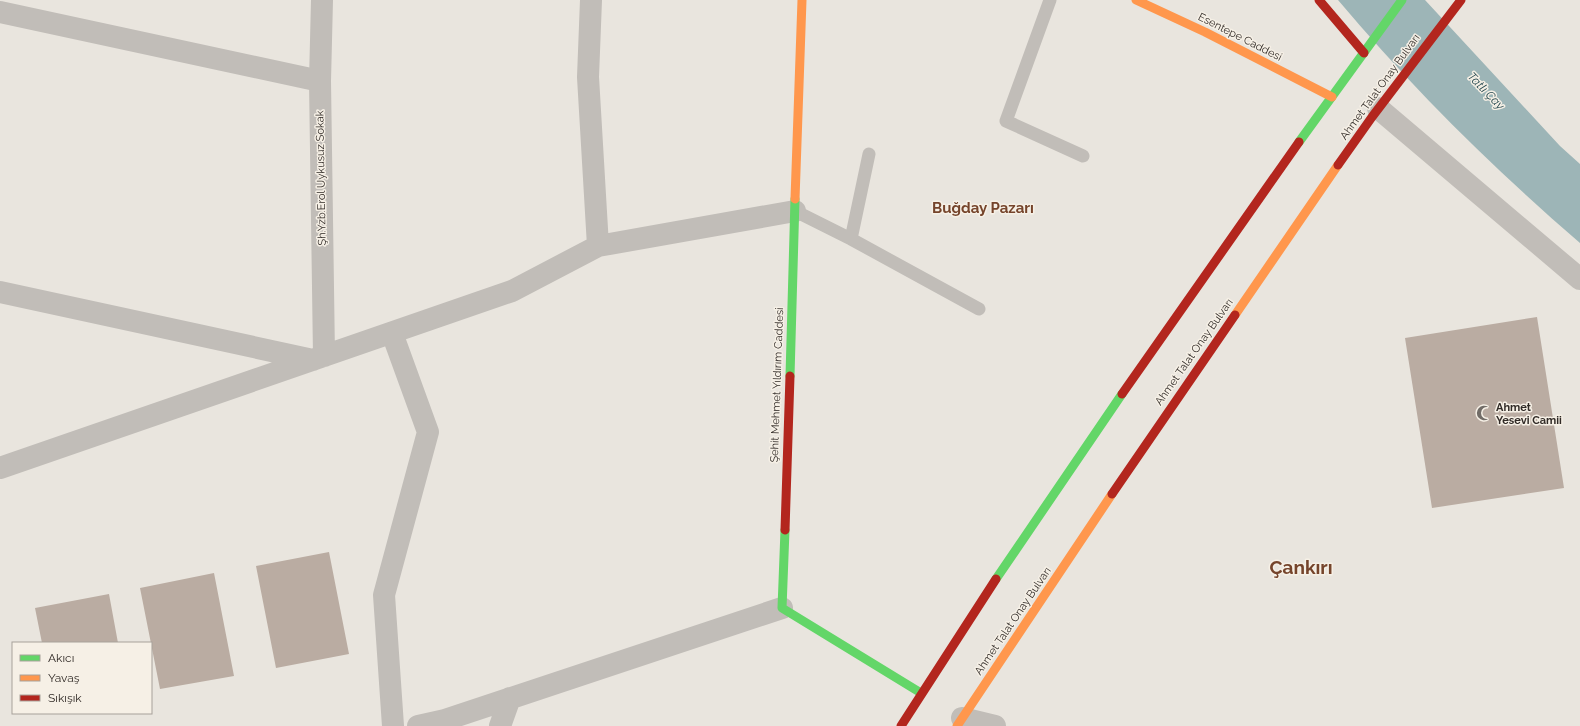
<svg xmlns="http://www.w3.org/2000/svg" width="1580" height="726" viewBox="0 0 1580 726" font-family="Raleway,sans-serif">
  <rect width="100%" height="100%" fill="#e9e5de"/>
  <path fill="#9db5b7" d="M 1338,0 L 1425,0 L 1560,146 L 1580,164 L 1580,243 C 1494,169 1411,87 1338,0 Z"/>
  <path fill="#baaca2" d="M 1537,317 L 1564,488 L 1432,508 L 1405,338 Z
    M 329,552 L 349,654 L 276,668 L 256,566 Z
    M 214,573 L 234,676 L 160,689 L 140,588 Z
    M 109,594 L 118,643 L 42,643 L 35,608 Z"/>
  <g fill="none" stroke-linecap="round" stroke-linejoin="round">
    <path stroke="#c1bdb8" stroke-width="13" d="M 1050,0 L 1006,121 L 1083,156
      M 795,211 L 851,239 L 979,309
      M 851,239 L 869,154"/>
    <path stroke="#c1bdb8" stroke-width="22" d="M 322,0 L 320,81 L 324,356
      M 591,0 L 588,77 L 598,246
      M 0,12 L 320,81
      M 1378,108 L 1580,279
      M 0,292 L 313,360
      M 392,333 L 428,432 L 384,595 L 393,726
      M 0,468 L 512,291 L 598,246 L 795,211
      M 962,718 L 995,726
      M 418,726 L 445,720 L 782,608
      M 500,726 L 510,698"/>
    <path stroke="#63d668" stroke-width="9" d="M 1299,142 L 1402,0
      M 790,376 L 795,199
      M 785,530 L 782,608 L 921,693
      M 996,579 L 1122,394"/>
    <path stroke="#ff974d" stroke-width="9" d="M 1136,0 L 1205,32 L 1332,97
      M 795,199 L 802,0
      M 1235,315 L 1338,165
      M 957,726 L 1112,494"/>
    <path stroke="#b3261e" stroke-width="9" d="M 1319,0 L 1364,53
      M 1338,165 L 1372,117 L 1461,0
      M 1122,394 L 1299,142
      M 1112,494 L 1235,315
      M 785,530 L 790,376
      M 901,726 L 996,579"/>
  </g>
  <defs>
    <g id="mosque-bare" transform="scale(1.2)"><path d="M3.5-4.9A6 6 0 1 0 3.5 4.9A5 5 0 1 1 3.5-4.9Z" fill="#716c67" stroke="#f6f0e6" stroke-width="2.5" paint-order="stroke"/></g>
  </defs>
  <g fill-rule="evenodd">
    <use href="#mosque-bare" x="1484" y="413"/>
  </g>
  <g text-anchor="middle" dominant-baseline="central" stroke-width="3" stroke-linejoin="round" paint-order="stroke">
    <g font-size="11" fill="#312b27" stroke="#f6f0e6">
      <text transform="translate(1240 37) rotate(27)">Esentepe Caddesi</text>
      <text transform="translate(1380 87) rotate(-54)">Ahmet Talat Onay Bulvarı</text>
      <text transform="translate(321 178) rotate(-91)">Şh.Yzb.Erol Uykusuz Sokak</text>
      <text transform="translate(1194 352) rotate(-55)">Ahmet Talat Onay Bulvarı</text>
      <text transform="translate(777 385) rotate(-88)">Şehit Mehmet Yıldırım Caddesi</text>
      <text transform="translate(1013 621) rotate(-56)">Ahmet Talat Onay Bulvarı</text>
    </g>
    <g font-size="11" font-weight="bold" fill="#312b27" stroke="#f6f0e6" text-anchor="start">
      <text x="1496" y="407">Ahmet<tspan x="1496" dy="13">Yesevi Camii</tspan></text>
    </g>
    <g font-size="12" font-style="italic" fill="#22464d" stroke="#f6f0e6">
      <text transform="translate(1486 91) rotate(46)">Tatlı Çay</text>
    </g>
    <g font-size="15" font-weight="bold" fill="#75442b" stroke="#f6f0e6">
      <text x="983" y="208">Buğday Pazarı</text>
    </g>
    <g font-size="19" font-weight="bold" fill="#75442b" stroke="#f6f0e6">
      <text x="1301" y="567">Çankırı</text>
    </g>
  </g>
  <rect x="12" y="642" width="140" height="72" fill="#f6f0e6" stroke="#a7a19a"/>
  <rect x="20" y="655" width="20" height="6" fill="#63d668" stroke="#a7a19a"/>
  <text x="48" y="662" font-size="12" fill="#312b27">Akıcı</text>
  <rect x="20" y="675" width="20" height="6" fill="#ff974d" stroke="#a7a19a"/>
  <text x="48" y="682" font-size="12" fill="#312b27">Yavaş</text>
  <rect x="20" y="695" width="20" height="6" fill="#b3261e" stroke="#a7a19a"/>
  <text x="48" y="702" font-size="12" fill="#312b27">Sıkışık</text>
</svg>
